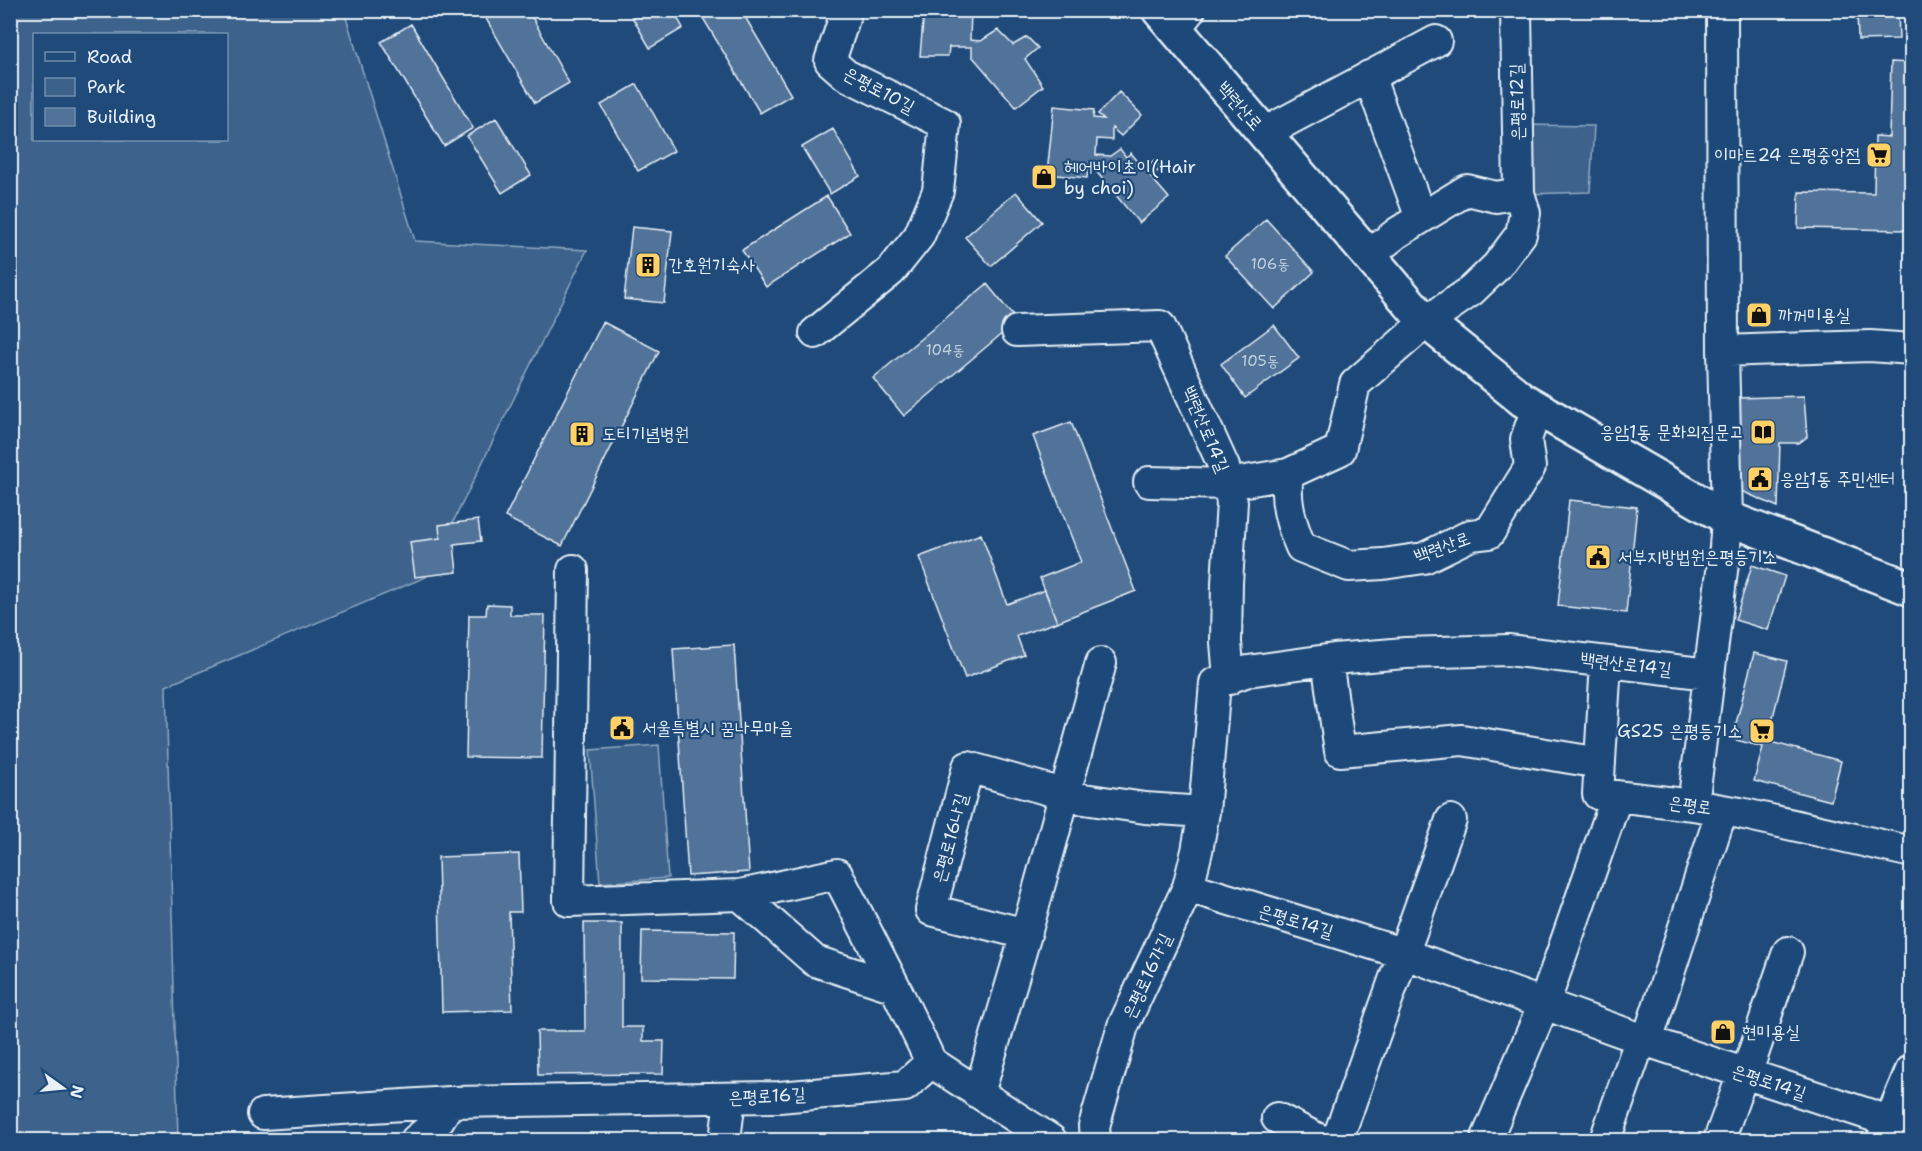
<svg xmlns="http://www.w3.org/2000/svg" width="1922" height="1151" viewBox="0 0 1922 1151" font-family="'Shantell Sans','Poor Story',sans-serif">
  <rect width="100%" height="100%" fill="#1f4a7a"/>
  <filter id="ink" filterUnits="userSpaceOnUse"><feTurbulence type="fractalNoise" baseFrequency=".0167" numOctaves="2"/><feDisplacementMap in="SourceGraphic" scale="12" xChannelSelector="R" yChannelSelector="G"/><feConvolveMatrix kernelMatrix="1 2 1 2 8 2 1 2 1" color-interpolation-filters="sRGB"/></filter>
  <g filter="url(#ink)">
    <path fill="#3c628c" stroke="#92aac2" stroke-width="1.5" fill-rule="evenodd" d="M 10,11 L 344,11 L 415,241 L 587,250 L 426,577 L 166,686 L 178,1140 L 11,1140 ZM 34,34 L 226,34 L 226,140 L 34,140 Z
      M 1524,125 L 1594,126 L 1590,192 L 1527,194 Z
      M 659,745 L 668,878 L 600,883 L 590,750 Z"/>
    <path fill="#517399" stroke="#e8f1f8" stroke-width="1.5" d="M 481,10 L 528,10 L 569,83 L 535,103 Z
      M 628,10 L 673,10 L 683,28 L 650,48 Z
      M 704,10 L 741,10 L 791,95 L 760,113 L 700,13 Z
      M 924,10 L 971,10 L 970,40 L 981,41 L 998,30 L 1013,45 L 1027,37 L 1038,48 L 1025,59 L 1043,86 L 1016,107 L 972,56 L 972,47 L 949,47 L 948,56 L 920,56 Z
      M 1857,10 L 1898,10 L 1899,39 L 1858,40 Z
      M 411,24 L 473,128 L 444,146 L 381,42 Z
      M 1891,62 L 1912,63 L 1912,140 L 1908,140 L 1906,230 L 1798,228 L 1799,192 L 1874,193 L 1875,136 L 1889,137 Z
      M 637,84 L 674,151 L 638,171 L 601,105 Z
      M 1119,92 L 1142,115 L 1121,136 L 1112,128 L 1112,140 L 1097,139 L 1096,155 L 1110,156 L 1120,149 L 1126,157 L 1131,153 L 1141,165 L 1148,160 L 1151,163 L 1154,160 L 1161,168 L 1151,177 L 1169,198 L 1139,223 L 1095,170 L 1088,169 L 1087,178 L 1047,174 L 1054,106 L 1094,110 L 1093,118 L 1104,119 L 1098,114 Z
      M 496,118 L 531,175 L 502,193 L 467,136 Z
      M 833,129 L 860,176 L 830,194 L 802,147 Z
      M 1016,192 L 1042,222 L 991,266 L 965,237 Z
      M 827,196 L 850,233 L 766,287 L 742,250 Z
      M 1266,219 L 1314,272 L 1274,309 L 1225,256 Z
      M 632,227 L 672,231 L 664,303 L 624,299 Z
      M 987,284 L 1017,321 L 904,416 L 873,378 Z
      M 603,322 L 659,351 L 562,546 L 505,517 Z
      M 1274,325 L 1299,358 L 1245,398 L 1221,364 Z
      M 1804,396 L 1807,437 L 1799,443 L 1780,443 L 1778,507 L 1739,490 L 1738,398 Z
      M 1071,422 L 1136,591 L 1057,622 L 1040,578 L 1081,562 L 1033,436 Z
      M 1569,500 L 1637,507 L 1626,613 L 1558,606 Z
      M 478,520 L 481,541 L 454,544 L 457,572 L 415,577 L 410,542 L 440,538 L 439,525 Z
      M 981,534 L 1007,604 L 1045,590 L 1057,622 L 1017,636 L 1024,655 L 965,678 L 919,557 Z
      M 1752,565 L 1785,576 L 1768,630 L 1735,620 Z
      M 487,604 L 510,605 L 510,615 L 545,615 L 542,758 L 466,757 L 469,615 L 486,615 Z
      M 734,645 L 749,872 L 688,876 L 673,649 Z
      M 1754,653 L 1787,661 L 1767,741 L 1841,761 L 1831,801 L 1754,781 L 1763,747 L 1732,739 Z
      M 519,854 L 521,912 L 509,912 L 512,1010 L 442,1012 L 438,857 Z
      M 584,923 L 622,923 L 622,1027 L 643,1027 L 643,1041 L 664,1041 L 663,1074 L 538,1075 L 537,1031 L 585,1031 Z
      M 642,931 L 734,932 L 733,979 L 641,978 Z"/>
    <g fill="none" stroke-linecap="round" stroke-linejoin="round">
      <g stroke="#e8f1f8" stroke-width="34">
        <path id="minor" d="M 1175,29 L 1190,10
          M 1369,76 L 1421,218
          M 1264,133 L 1436,41
          M 1369,255 L 1397,233 L 1467,190 L 1496,197 L 1519,193
          M 1017,331 L 1160,326 L 1224,467 L 1232,502 L 1227,583 L 1226,642 L 1229,679
          M 815,333 L 891,271 L 919,236 L 938,191 L 945,124 L 846,75 L 830,61 L 847,10
          M 1723,351 L 1870,346 L 1912,349
          M 1288,474 C 1284,498 1291,525 1301,547 L 1349,566 L 1383,564 L 1424,558 L 1471,535 L 1489,533 L 1530,467 L 1526,439 L 1537,408
          M 1149,482 L 1228,484 L 1288,474 L 1340,450 L 1355,384 L 1427,321 L 1471,291 L 1497,266 L 1521,234 L 1525,213 L 1519,193 L 1516,10
          M 573,570 L 569,901 L 740,895 L 815,961 L 895,987 L 931,1062
          M 1327,660 L 1340,751 L 1462,740 L 1600,763
          M 1606,662 L 1598,794 L 1693,805 L 1740,813 L 1912,852
          M 1693,805 L 1725,547 L 1727,518 L 1723,351 L 1722,10
          M 1188,887 L 1405,954 L 1647,1041 L 1892,1122
          M 740,895 L 837,874 L 895,987
          M 1026,934 L 931,910 L 968,767 L 1077,798 L 1145,808 L 1204,812
          M 976,1092 L 983,1080 L 1026,934 L 1101,663
          M 263,1114 L 450,1102 L 779,1097 L 905,1086 L 931,1062 L 1051,1140
          M 1277,1118 L 1320,1140
          M 416,1140 L 436,1124 L 450,1102
          M 725,1140 L 730,1098
          M 1095,1140 L 1094,1126 L 1123,1026 L 1188,887 L 1197,851 L 1204,812 L 1215,683 L 1248,671 L 1334,659 L 1405,653 L 1508,650 L 1709,674
          M 1330,1140 L 1339,1135 L 1451,820
          M 1486,1140 L 1544,1004 L 1617,796
          M 1605,1140 L 1636,1052 L 1647,1041 L 1722,810
          M 1719,1140 L 1743,1074 L 1750,1063 L 1788,952"/>
      </g>
      <g stroke="#e8f1f8" stroke-width="38">
        <path id="major" d="M 1159,10 L 1423,319 L 1523,400 L 1727,518 L 1912,589
          M 1884,1140 L 1912,1072"/>
      </g>
      <use href="#minor" stroke="#1f4a7a" stroke-width="30"/>
      <use href="#major" stroke="#1f4a7a" stroke-width="33"/>
    </g>
  </g>
  <defs>
    <g id="supermarket-square" transform="scale(1.35)"><rect x="-9" y="-9" width="18" height="18" rx="4" fill="#ffd166" stroke="#1f4a7a"/><path d="M-6-5.5h2.5l.6 2H6L4.5 2H-2.5L-4.4-4H-6ZM-1.5 3.2a1.3 1.3 0 1 0 .1 0ZM3 3.2a1.3 1.3 0 1 0 .1 0Z" fill="#111"/></g>
    <g id="shop-square" transform="scale(1.35)"><rect x="-9" y="-9" width="18" height="18" rx="4" fill="#ffd166" stroke="#1f4a7a"/><path d="M-5-2.5h2.3a2.7 3.5 0 0 1 5.4 0H5L5.5 6h-11ZM-1.5-2.5h3a1.5 2.3 0 0 0-3 0Z" fill="#111"/></g>
    <g id="building-square" transform="scale(1.35)"><rect x="-9" y="-9" width="18" height="18" rx="4" fill="#ffd166" stroke="#1f4a7a"/><path d="M-4-6H4V6H1V3H-1V6H-4ZM-2.5-4.3h1.7v1.8h-1.7ZM.8-4.3h1.7v1.8H.8ZM-2.5-1h1.7V.8h-1.7ZM.8-1h1.7V.8H.8Z" fill="#111"/></g>
    <g id="library-square" transform="scale(1.35)"><rect x="-9" y="-9" width="18" height="18" rx="4" fill="#ffd166" stroke="#1f4a7a"/><path d="M-6-4Q-3-5.5-.7-3.5V5Q-3 3-6 4ZM6-4Q3-5.5 .7-3.5V5Q3 3 6 4Z" fill="#111"/></g>
    <g id="civic-square" transform="scale(1.35)"><rect x="-9" y="-9" width="18" height="18" rx="4" fill="#ffd166" stroke="#1f4a7a"/><path d="M-.6-6.5H3V-4.5H.6V-3L4-1V1h2V6H-6V1h2V-1L-.6-3ZM-1.2 2.5V6h2.4V2.5Z" fill="#111"/></g>
  </defs>
  <g fill-rule="evenodd">
    <use href="#supermarket-square" x="1879" y="155"/>
    <use href="#shop-square" x="1044" y="177"/>
    <use href="#building-square" x="648" y="265"/>
    <use href="#shop-square" x="1759" y="315"/>
    <use href="#library-square" x="1763" y="432"/>
    <use href="#building-square" x="582" y="434"/>
    <use href="#civic-square" x="1760" y="479"/>
    <use href="#civic-square" x="1598" y="557"/>
    <use href="#civic-square" x="622" y="728"/>
    <use href="#supermarket-square" x="1762" y="731"/>
    <use href="#shop-square" x="1723" y="1032"/>
  </g>
  <g text-anchor="middle" dominant-baseline="central" stroke-width="4.5" stroke-linejoin="round" paint-order="stroke">
    <g font-size="15" fill="#c2d2e0">
      <text x="1270" y="264">106동</text>
      <text x="945" y="350">104동</text>
      <text x="1260" y="361">105동</text>
    </g>
    <g font-size="18" fill="#e8f1f8" stroke="#1f4a7a">
      <text transform="translate(879 90) rotate(28)">은평로10길</text>
      <text transform="translate(1517 102) rotate(-91)">은평로12길</text>
      <text transform="translate(1240 106) rotate(49)">백련산로</text>
      <text transform="translate(1206 429) rotate(67)">백련산로14길</text>
      <text transform="translate(1442 547) rotate(-20)">백련산로</text>
      <text transform="translate(1626 664) rotate(7)">백련산로14길</text>
      <text transform="translate(1690 805) rotate(8)">은평로</text>
      <text transform="translate(950 838) rotate(-75)">은평로16나길</text>
      <text transform="translate(1296 921) rotate(17)">은평로14길</text>
      <text transform="translate(1147 976) rotate(-65)">은평로16가길</text>
      <text transform="translate(1769 1082) rotate(18)">은평로14길</text>
      <text transform="translate(767 1096) rotate(-3)">은평로16길</text>
    </g>
    <g font-size="18" fill="#e8f1f8" stroke="#1f4a7a" text-anchor="start">
      <text x="1860" y="155" text-anchor="end">이마트24 은평중앙점</text>
      <text x="1064" y="167">헤어바이초이(Hair<tspan x="1064" dy="21">by choi)</tspan></text>
      <text x="668" y="265">간호원기숙사</text>
      <text x="1778" y="315">까꺼미용실</text>
      <text x="1744" y="432" text-anchor="end">응암1동 문화의집문고</text>
      <text x="602" y="434">도티기념병원</text>
      <text x="1780" y="479">응암1동 주민센터</text>
      <text x="1618" y="557">서부지방법원은평등기소</text>
      <text x="642" y="728">서울특별시 꿈나무마을</text>
      <text x="1742" y="731" text-anchor="end">GS25 은평등기소</text>
      <text x="1742" y="1032">현미용실</text>
    </g>
  </g>
  <rect width="1922" height="1151" fill="none" stroke="#1f4a7a" stroke-width="36"/>
  <rect x="18" y="18" width="1886" height="1115" fill="none" stroke="#e8f1f8" stroke-width="2" filter="url(#ink)"/>
  <rect x="33" y="33" width="195" height="108" fill="#1f4a7a" stroke="#6f8dac" stroke-width="1.5"/>
  <rect x="45" y="52" width="30" height="9" fill="#1f4a7a" stroke="#6f8dac" stroke-width="1.5"/>
  <text x="87" y="63" font-size="18" fill="#e8f1f8">Road</text>
  <rect x="45" y="78" width="30" height="18" fill="#3c628c" stroke="#6f8dac" stroke-width="1.5"/>
  <text x="87" y="93" font-size="18" fill="#e8f1f8">Park</text>
  <rect x="45" y="108" width="30" height="18" fill="#517399" stroke="#6f8dac" stroke-width="1.5"/>
  <text x="87" y="123" font-size="18" fill="#e8f1f8">Building</text>
  <g transform="translate(63 1088) rotate(105)" stroke="#1f4a7a" stroke-width="4.5" paint-order="stroke">
  <path d="M0-4.5L10 22L0 15L-10 22Z" fill="#e8f1f8"/>
  <text y="-9" font-size="16" font-weight="bold" text-anchor="middle" fill="#e8f1f8">N</text>
  </g>
</svg>
